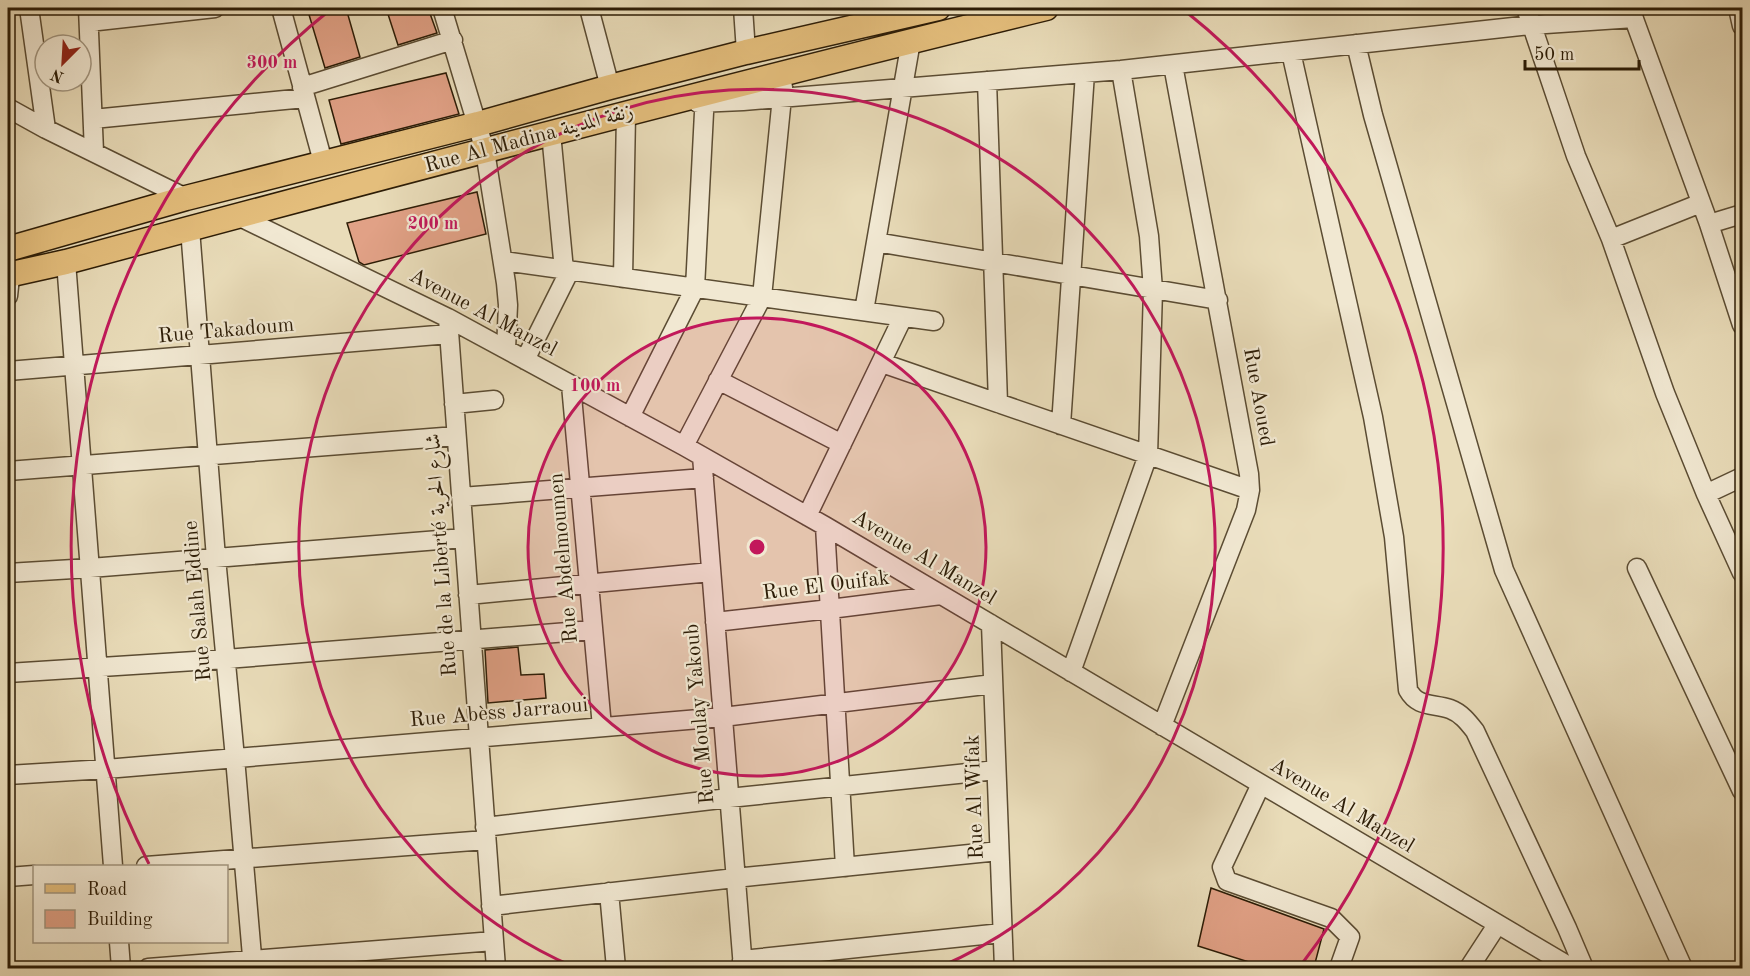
<svg xmlns="http://www.w3.org/2000/svg" width="1750" height="976" viewBox="0 0 1750 976" font-family="'Old Standard TT',Amiri,serif">
  <rect width="100%" height="100%" fill="#e9dcb9"/>
  <filter id="stains"><feTurbulence type="fractalNoise" baseFrequency=".00333" numOctaves="4"/><feColorMatrix values="0 0 0 0 .2 0 0 0 0 .09 0 0 0 0 .02 0 0 0 .5 -.17"/></filter>
  <radialGradient id="worn" r=".72"><stop offset=".6" stop-color="#630" stop-opacity="0"/><stop offset="1" stop-color="#630" stop-opacity=".3"/></radialGradient>
  <path fill="#e1a186" stroke="#2c1c06" stroke-width="1.5" d="M 307,8 L 346,8 L 360,57 L 325,68 Z
    M 386,8 L 428,8 L 437,33 L 398,45 Z
    M 446,73 L 459,114 L 341,144 L 329,100 Z
    M 477,192 L 486,234 L 364,265 L 359,262 L 347,223 Z
    M 518,647 L 521,675 L 544,674 L 546,698 L 488,703 L 485,650 Z
    M 1211,888 L 1324,929 L 1314,967 L 1309,969 L 1271,969 L 1198,946 Z"/>
  <g fill="none" stroke-linecap="round" stroke-linejoin="round">
    <g stroke="#5b4c33" stroke-width="21">
      <path id="minor" d="M 29,8 L 46,129
        M 88,8 L 94,152
        M 281,8 L 323,162
        M 442,8 L 485,151 L 506,283 L 508,305 L 506,349
        M 589,8 L 610,87
        M 743,8 L 746,52
        M 1526,8 L 1576,156 L 1611,239 L 1665,393 L 1706,494 L 1742,573
        M 1630,8 L 1709,224 L 1742,325
        M 1738,8 L 1742,26
        M 89,22 L 215,8
        M 1356,44 L 1373,115 L 1504,570 L 1683,968
        M 1291,52 L 1373,417 L 1394,537 L 1408,690 C 1418,708 1433,703 1450,709 C 1461,713 1468,722 1475,731 L 1567,928 L 1584,968
        M 987,81 L 998,403
        M 302,87 L 453,40
        M 698,103 L 743,101 L 1121,70 L 1531,25 L 1634,18
        M 8,108 L 46,129 L 186,198
        M 93,119 L 305,98
        M 551,133 L 564,270
        M 238,216 L 448,318 L 684,446 L 825,526 L 1572,968
        M 1709,224 L 1742,214
        M 190,229 L 216,558 L 235,758 L 253,968
        M 1611,239 L 1701,203
        M 876,242 L 1218,300
        M 503,261 L 934,321
        M 66,262 L 113,866
        M 623,278 L 626,114
        M 8,296 L 10,277
        M 864,311 L 911,41
        M 448,318 L 496,968
        M 525,360 L 570,270
        M 882,363 L 1250,490
        M 8,371 L 449,334
        M 718,380 L 842,444
        M 571,385 L 602,727
        M 454,404 L 494,400
        M 630,417 L 695,288 L 705,93
        M 1061,425 L 1085,73
        M 684,446 L 762,297 L 783,87
        M 702,456 L 743,968
        M 8,471 L 456,436
        M 1706,494 L 1742,477
        M 461,497 L 704,478
        M 807,516 L 903,317
        M 825,526 L 845,867
        M 1637,568 L 1742,791
        M 8,573 L 90,568 L 464,538
        M 468,595 L 711,572
        M 715,622 L 830,609 L 941,595
        M 991,624 L 1004,968
        M 1071,672 L 1148,455 L 1153,290 L 1149,236 L 1121,70
        M 8,673 L 226,659 L 593,630
        M 1162,726 L 1246,510 L 1250,490 L 1249,474 L 1173,65
        M 8,775 L 106,769 L 723,717 L 993,684
        M 1261,784 L 1222,867 L 1227,881 L 1331,918 L 1350,937 L 1339,968
        M 485,827 L 729,798 L 996,770
        M 146,866 L 486,840
        M 8,877 L 34,875
        M 609,892 L 616,968
        M 491,906 L 735,878 L 999,851
        M 119,942 L 121,968
        M 742,960 L 1002,933
        M 148,968 L 494,941
        M 1469,968 L 1497,925"/>
    </g>
    <g stroke="#2c1c06" stroke-width="27">
      <path id="major" d="M 8,249 L 186,198 L 478,124 L 610,87 L 746,52 L 938,8
        M 12,274 L 66,262 C 392,174 718,88 1046,8"/>
    </g>
    <use href="#minor" stroke="#f1e8d2" stroke-width="18"/>
    <use href="#major" stroke="#e4be7c" stroke-width="24"/>
  </g>
  <circle cx="757" cy="547" r="229" fill="#c2185b" fill-opacity=".12"/>
  <g fill="none" stroke="#c2185b" stroke-width="3">
    <circle cx="757" cy="547" r="229"/>
    <path d="M574 967A458 458 0 1 1 940 967"/>
    <path d="M149 864A686 686 0 0 1 330 10M1184 10A686 686 0 0 1 1301 965"/>
  </g>
  <g text-anchor="middle" dominant-baseline="central" stroke-width="4.5" stroke-linejoin="round" paint-order="stroke">
    <g font-size="21" fill="#2c1c06" stroke="#f1e8d2">
      <text transform="translate(529 139) rotate(-15)">Rue Al Madina زنقة المدينة</text>
      <text transform="translate(483 313) rotate(28)">Avenue Al Manzel</text>
      <text transform="translate(226 331) rotate(-5)">Rue Takadoum</text>
      <text transform="translate(1258 397) rotate(80)">Rue Aoued</text>
      <text transform="translate(442 555) rotate(-94)">Rue de la Liberté شارع الحرية</text>
      <text transform="translate(564 558) rotate(-95)">Rue Abdelmoumen</text>
      <text transform="translate(924 558) rotate(31)">Avenue Al Manzel</text>
      <text transform="translate(826 586) rotate(-7)">Rue El Ouifak</text>
      <text transform="translate(198 601) rotate(-95)">Rue Salah Eddine</text>
      <text transform="translate(499 713) rotate(-5)">Rue Abèss Jarraoui</text>
      <text transform="translate(700 714) rotate(-95)">Rue Moulay Yakoub</text>
      <text transform="translate(975 797) rotate(-92)">Rue Al Wifak</text>
      <text transform="translate(1342 806) rotate(31)">Avenue Al Manzel</text>
    </g>
  </g>
  <circle cx="757" cy="547" r="9" fill="#c2185b" stroke="#f1e8d2" stroke-width="3"/>
  <g font-size="18" text-anchor="middle" font-weight="bold" fill="#c2185b" stroke="#f1e8d2" stroke-width="4.5" stroke-linejoin="round" paint-order="stroke">
    <text x="272" y="68">300 m</text>
    <text x="433" y="229">200 m</text>
    <text x="595" y="391">100 m</text>
  </g>
  <rect width="1750" height="976" fill="none" stroke="#e9dcb9" stroke-width="30"/>
  <rect x="9" y="9" width="1732" height="958" fill="none" stroke="#2c1c06" stroke-width="3"/>
  <rect x="15" y="15" width="1720" height="946" fill="none" stroke="#2c1c06" stroke-width="1.5"/>
  <rect x="33" y="865" width="195" height="78" fill="#f1e8d2" stroke="#a29680" stroke-width="1.5"/>
  <rect x="45" y="884" width="30" height="9" fill="#e4be7c" stroke="#a29680" stroke-width="1.5"/>
  <text x="87" y="895" font-size="18" fill="#2c1c06">Road</text>
  <rect x="45" y="910" width="30" height="18" fill="#e1a186" stroke="#a29680" stroke-width="1.5"/>
  <text x="87" y="925" font-size="18" fill="#2c1c06">Building</text>
  <g transform="translate(63 63) rotate(204)"><circle r="28" fill="#f1e8d2" stroke="#a29680" stroke-width="1.5"/>
  <path d="M0-4.5L10 22L0 15L-10 22Z" fill="#8f2418"/>
  <text y="-9" font-size="16" font-weight="bold" text-anchor="middle" fill="#2c1c06">N</text>
  </g>
  <path d="M1525 60v9h114v-9" fill="none" stroke="#2c1c06" stroke-width="3"/>
  <text x="1534" y="60" font-size="18" fill="#2c1c06" stroke="#f1e8d2" stroke-width="4.5" paint-order="stroke">50 m</text>
  <rect width="100%" height="100%" filter="url(#stains)"/>
  <rect width="100%" height="100%" fill="url(#worn)"/>
</svg>
